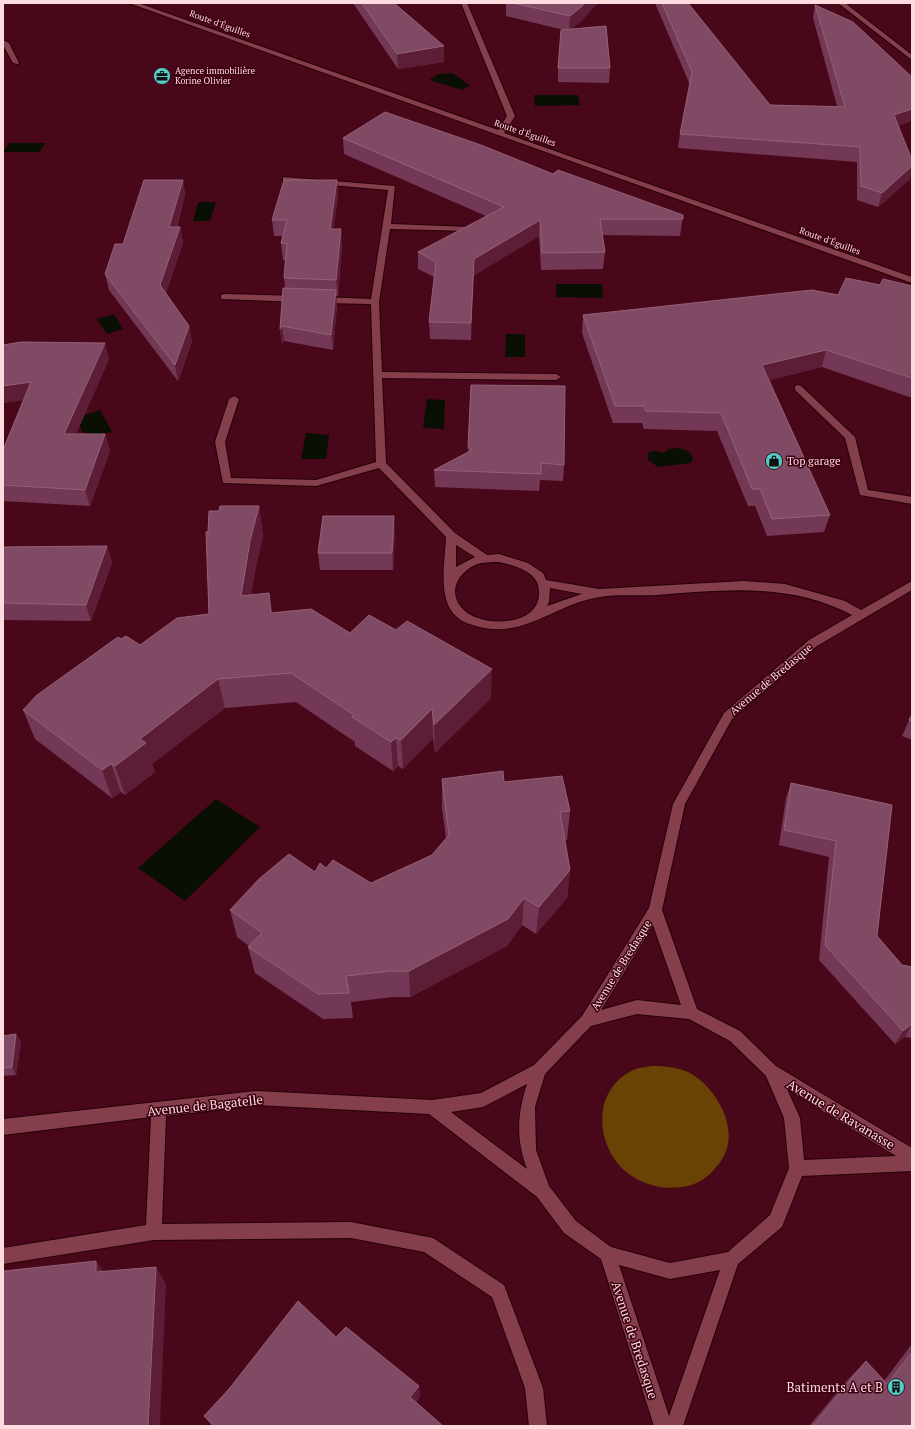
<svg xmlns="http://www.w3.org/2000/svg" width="915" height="1429" viewBox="0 0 915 1429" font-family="'PT Serif',serif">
  <rect width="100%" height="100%" fill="#49071a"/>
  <path fill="#694205" d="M 652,1066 C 665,1066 678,1067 690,1073 C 717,1088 742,1132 721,1161 C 714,1170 706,1180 694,1184 C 667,1194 632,1184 615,1160 C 595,1131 597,1089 631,1071 C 637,1068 645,1067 652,1066 Z"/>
  <path fill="#091003" d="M 453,73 L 470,86 L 462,90 L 429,80 L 438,74 Z
    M 534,95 L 578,95 L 580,105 L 535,106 Z
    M 9,143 L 45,143 L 40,152 L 3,152 Z
    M 198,202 L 216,202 L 210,221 L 193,221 Z
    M 556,284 L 602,284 L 603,298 L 556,297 Z
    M 114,314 L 123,329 L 107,334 L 97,319 Z
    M 506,334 L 525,334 L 525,357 L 505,357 Z
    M 427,399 L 445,400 L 444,429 L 423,428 Z
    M 100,410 L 112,432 L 98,435 L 82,432 L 79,424 L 85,415 Z
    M 306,433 L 329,435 L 326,459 L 301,459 Z
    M 679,448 C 686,450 693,452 693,460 L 690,463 L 658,467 L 648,460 L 648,453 C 653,449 658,452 664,453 L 668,449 Z
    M 216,799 L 260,827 L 185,901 L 138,868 Z"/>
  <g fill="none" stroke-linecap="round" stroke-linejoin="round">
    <g stroke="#270007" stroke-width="2">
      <path id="minor" d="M 129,3 L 138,3 L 498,130 L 507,116 L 461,3 L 467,3 L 515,116 L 504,133 L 912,277 L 912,283 Z
        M 838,3 L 845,3 L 912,55 L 912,60 Z
        M 3,40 L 9,43 L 19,63 L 18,64 L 13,63 L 3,45 Z
        M 283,177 L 395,186 L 391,224 L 470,227 L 474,229 L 470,231 L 390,229 L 379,302 L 382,372 L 556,374 L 561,377 L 556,380 L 382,378 L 386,463 L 455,533 L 487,555 L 499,554 L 528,563 L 543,573 L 546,580 L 599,589 L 744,581 L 785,584 L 845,601 L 861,610 L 912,581 L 912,590 L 817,646 L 732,719 L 685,804 L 662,910 L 697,1009 L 740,1031 L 776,1066 L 912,1148 L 912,1171 L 802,1176 L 782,1227 L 738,1264 L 683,1426 L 654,1426 L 601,1259 L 564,1233 L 537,1197 L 429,1114 L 257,1105 L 166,1116 L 162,1224 L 351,1222 L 433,1238 L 504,1285 L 543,1388 L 547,1426 L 529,1426 L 525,1388 L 492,1297 L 424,1252 L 351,1238 L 154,1240 L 3,1264 L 3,1248 L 146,1225 L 151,1117 L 3,1135 L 3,1119 L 257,1091 L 432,1100 L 481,1093 L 534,1065 L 582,1016 L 649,908 L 673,804 L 724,713 L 809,640 L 852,615 C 789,582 725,590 657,595 C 638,596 618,594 600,597 C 554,604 524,640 476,626 C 469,624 462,622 457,617 C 437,601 445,561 446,537 L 379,468 L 316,486 L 223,483 L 215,442 L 229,399 L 234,396 L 239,399 L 225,442 L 231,478 L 316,480 L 376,462 L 371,304 L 321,303 L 317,300 L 321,297 L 371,299 L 388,190 L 286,181 L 283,181 ZM 456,545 L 475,557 L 456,567 ZM 499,562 C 511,565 526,568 534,578 C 539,583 539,590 539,596 C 536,619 509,623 490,621 C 479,619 468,616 461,607 C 448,591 458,573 475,565 C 482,562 491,562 499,562 ZM 550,588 L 582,594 L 547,606 L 549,602 ZM 653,925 L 681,1005 L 637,1000 L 601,1010 ZM 637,1014 L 689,1019 L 730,1041 L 766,1076 L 784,1118 L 789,1168 L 770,1215 L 728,1252 L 670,1263 L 611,1247 L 576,1221 L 549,1186 L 536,1150 L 535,1107 L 545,1074 L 591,1026 ZM 527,1084 C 517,1115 516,1139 527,1169 L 451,1112 L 483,1107 ZM 787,1089 L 896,1156 L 804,1160 L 800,1118 ZM 619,1265 L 670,1279 L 720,1270 L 669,1416 Z
        M 224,294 L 299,296 L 303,299 L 299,302 L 221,299 L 221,295 Z
        M 798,385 L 801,386 L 855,437 L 868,490 L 907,496 L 912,497 L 912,504 L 860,495 L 845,438 L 795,390 L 795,386 Z"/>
    </g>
    <use href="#minor" fill="#853f4c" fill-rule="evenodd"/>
  </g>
  <path fill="#723855" d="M 353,3 L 394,3 L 444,46 L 444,62 L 398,69 Z
    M 506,3 L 598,3 L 580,22 L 571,29 L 610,68 L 609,83 L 558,82 L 558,68 L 564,30 L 506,16 Z
    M 655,3 L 688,3 L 770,105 L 837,106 L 813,18 L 815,5 L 899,126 L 910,179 L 878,207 L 857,200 L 857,162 L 678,148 L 680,134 L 690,85 Z
    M 343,138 L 553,174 L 683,215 L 680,236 L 602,235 L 605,252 L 603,269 L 541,270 L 539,236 L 473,276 L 471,340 L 430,339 L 429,322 L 434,277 L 418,269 L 418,252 L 486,216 L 344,154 Z
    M 183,180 L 185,195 L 177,227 L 180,227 L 183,243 L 166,293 L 189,326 L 192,342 L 178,381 L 109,290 L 105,274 L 123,244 Z
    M 337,180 L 338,196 L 333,229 L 342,245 L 338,296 L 336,296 L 337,305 L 333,350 L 284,341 L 282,344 L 280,329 L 285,288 L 284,278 L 285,260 L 283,260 L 281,243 L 283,236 L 274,236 L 272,220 Z
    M 880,285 L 912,286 L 912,398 L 822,367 L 769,380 L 830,515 L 824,532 L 767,536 L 755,506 L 748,506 L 717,431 L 644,429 L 642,423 L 613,423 L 582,333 L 583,315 L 838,295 Z
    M 3,345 L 109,359 L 76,434 L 105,434 L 110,451 L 90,506 L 3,501 L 3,450 L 23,400 L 3,403 Z
    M 471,385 L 564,465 L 563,481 L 540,480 L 539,491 L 435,487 L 434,470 L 468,452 Z
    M 259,506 L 263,536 L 255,571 L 251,595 L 272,613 L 350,633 L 491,698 L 435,753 L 433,738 L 403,769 L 398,766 L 393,771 L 355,746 L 355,742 L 296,702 L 225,708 L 152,764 L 155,772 L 125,795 L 121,792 L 112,798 L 35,739 L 23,710 L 121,639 L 140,645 L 209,614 L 208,532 L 219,511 Z
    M 395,533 L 393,570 L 320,570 L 318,553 Z
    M 107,546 L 112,563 L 91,621 L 3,620 L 3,547 Z
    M 912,714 L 912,740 L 902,736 Z
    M 442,779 L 504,782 L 570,811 L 567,840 L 565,840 L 570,870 L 567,898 L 536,934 L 522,925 L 507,946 L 410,997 L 393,997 L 351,1002 L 353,1018 L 323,1019 L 255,973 L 248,947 L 249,946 L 237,937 L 230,910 L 315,872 L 326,868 L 371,883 L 432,855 L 446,838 L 442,808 Z
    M 791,783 L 892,805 L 877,936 L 902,965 L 912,967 L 912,1038 L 905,1037 L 895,1044 L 819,960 L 829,857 L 779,845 L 786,798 Z
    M 16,1034 L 21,1042 L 16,1075 L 3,1076 L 3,1036 Z
    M 336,1337 L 419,1386 L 420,1397 L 416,1402 L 443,1426 L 212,1426 L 204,1416 L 229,1389 Z
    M 912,1344 L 912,1426 L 809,1426 L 851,1376 L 866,1361 L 884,1381 Z"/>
  <path fill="#5c1d37" d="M 585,3 L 598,3 L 580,22 L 569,31 L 570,16 Z
    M 444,46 L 444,62 L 398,69 L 397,54 Z
    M 912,109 L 912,121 L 890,129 L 894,115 Z
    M 912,166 L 912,172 L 910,179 L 878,207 L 882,193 Z
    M 183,180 L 185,195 L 172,243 L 169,227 Z
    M 337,180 L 338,196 L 331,245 L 330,229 Z
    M 540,220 L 539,236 L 473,276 L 471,340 L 474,259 Z
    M 180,227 L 183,243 L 163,301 L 160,285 Z
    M 341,229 L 342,245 L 338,296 L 336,280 Z
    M 336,290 L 337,305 L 333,350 L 331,335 Z
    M 189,326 L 192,342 L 178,381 L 175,365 Z
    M 282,326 L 284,341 L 282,344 L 280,329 Z
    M 105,343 L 109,359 L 69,450 L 64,434 Z
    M 826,350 L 822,367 L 758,383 L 762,365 Z
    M 31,382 L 36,398 L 3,403 L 3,386 Z
    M 105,434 L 110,451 L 90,506 L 85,490 Z
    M 259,506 L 263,536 L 255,571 L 246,626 L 241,596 L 250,541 Z
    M 394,516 L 395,533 L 393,570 L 392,553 Z
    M 107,546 L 112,563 L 91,621 L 86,605 Z
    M 269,593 L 274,623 L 271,613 Z
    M 492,669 L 491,698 L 435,753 L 434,725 Z
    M 218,679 L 225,708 L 152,764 L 155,772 L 125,795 L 115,766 L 140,739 Z
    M 432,709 L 433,738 L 403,769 L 401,740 Z
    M 396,738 L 398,766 L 393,771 L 391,742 Z
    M 111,764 L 121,792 L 112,798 L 102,770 Z
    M 570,870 L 567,898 L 536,934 L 539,907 Z
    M 524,898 L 522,925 L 507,946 L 410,997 L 409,971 Z
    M 912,1024 L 905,1037 L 895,1044 L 903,1031 Z
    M 16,1034 L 21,1042 L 16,1075 L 12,1067 Z
    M 96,1261 L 108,1278 L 96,1272 Z
    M 156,1267 L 166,1284 L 160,1426 L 148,1426 Z
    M 419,1386 L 420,1397 L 411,1407 L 410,1397 Z"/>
  <path fill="#814a64" stroke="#956077" d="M 362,3 L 394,3 L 444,46 L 397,54 Z
    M 513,3 L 585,3 L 581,7 L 570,16 Z
    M 662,3 L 688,3 L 770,105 L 845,107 L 815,5 L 853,22 L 912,77 L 912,109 L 894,115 L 912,160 L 912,166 L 882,193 L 861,186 L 860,147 L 680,134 L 692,72 Z
    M 606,26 L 610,68 L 558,68 L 561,30 Z
    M 385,112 L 481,145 L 553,174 L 558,170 L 683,215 L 683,219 L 600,219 L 605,252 L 542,253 L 540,220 L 474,259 L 471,323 L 429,322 L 436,262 L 418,252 L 504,207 L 343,138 Z
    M 144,180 L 183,180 L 169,227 L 180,227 L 160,285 L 189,326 L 175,365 L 105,274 L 115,244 L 123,244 Z
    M 284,180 L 337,180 L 330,229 L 341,229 L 336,280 L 284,278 L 287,244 L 281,243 L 287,220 L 272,220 Z
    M 846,278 L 880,285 L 883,279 L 912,286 L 912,378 L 826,350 L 762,365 L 830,515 L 772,519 L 760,489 L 752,489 L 721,413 L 646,411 L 644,406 L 615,406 L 583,315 L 812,290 L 838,295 Z
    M 283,288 L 336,290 L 331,335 L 282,326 L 280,329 Z
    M 21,342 L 105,343 L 64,434 L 105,434 L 85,490 L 3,485 L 3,450 L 31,382 L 3,386 L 3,345 Z
    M 471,385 L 565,386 L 564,465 L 541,463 L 541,474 L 434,470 L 472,450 L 468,447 Z
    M 220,506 L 259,506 L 250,541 L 241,596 L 269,593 L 271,613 L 311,609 L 350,633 L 369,615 L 396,630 L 407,621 L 492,669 L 434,725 L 432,709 L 401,740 L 396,738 L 391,742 L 352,717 L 354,715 L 291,673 L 218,679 L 140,739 L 146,743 L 115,766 L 111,764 L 102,770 L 23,710 L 37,695 L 118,637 L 121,639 L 126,636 L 140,645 L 177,618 L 209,614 L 206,532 L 208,532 L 209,511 L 219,511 Z
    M 323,516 L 394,516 L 392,553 L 318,553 Z
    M 107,546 L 86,605 L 3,603 L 3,547 Z
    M 912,714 L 912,721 L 909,720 Z
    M 503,771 L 504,782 L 562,776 L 570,811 L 560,812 L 570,870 L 539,907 L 524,898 L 508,919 L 409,971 L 391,971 L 346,976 L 349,993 L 318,994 L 248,947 L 262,933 L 230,910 L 259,879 L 289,854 L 315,872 L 320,863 L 326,868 L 333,860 L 371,883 L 432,855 L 449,835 L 442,779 Z
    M 791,783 L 892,805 L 877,936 L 902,965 L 912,967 L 912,1024 L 903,1031 L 825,945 L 836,841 L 784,830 Z
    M 16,1034 L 12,1067 L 3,1068 L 3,1036 Z
    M 96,1261 L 96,1272 L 156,1267 L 148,1426 L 3,1426 L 3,1279 L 4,1271 Z
    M 298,1301 L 336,1337 L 346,1327 L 419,1386 L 410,1397 L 443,1426 L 215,1426 L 204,1416 L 229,1389 Z
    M 912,1352 L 912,1426 L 813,1426 L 866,1361 L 887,1384 Z"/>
  <defs>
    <g id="office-disc" transform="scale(0.9)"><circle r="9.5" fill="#54cdc7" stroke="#3d0011"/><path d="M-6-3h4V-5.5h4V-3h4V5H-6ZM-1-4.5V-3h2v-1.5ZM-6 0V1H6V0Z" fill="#111"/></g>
    <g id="shop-disc" transform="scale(0.9)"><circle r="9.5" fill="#54cdc7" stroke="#3d0011"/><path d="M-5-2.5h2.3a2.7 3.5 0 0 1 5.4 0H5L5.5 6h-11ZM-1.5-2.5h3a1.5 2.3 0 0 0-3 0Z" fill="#111"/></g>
    <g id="building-disc" transform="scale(0.9)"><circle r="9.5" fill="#54cdc7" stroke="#3d0011"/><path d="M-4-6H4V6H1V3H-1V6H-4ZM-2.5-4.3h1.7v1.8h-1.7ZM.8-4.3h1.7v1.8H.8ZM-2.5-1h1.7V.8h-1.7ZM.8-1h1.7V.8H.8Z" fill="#111"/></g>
  </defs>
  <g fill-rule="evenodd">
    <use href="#office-disc" x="162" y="76"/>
    <use href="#shop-disc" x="774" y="461"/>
    <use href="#building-disc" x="896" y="1387"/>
  </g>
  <g text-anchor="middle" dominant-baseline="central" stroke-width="3" stroke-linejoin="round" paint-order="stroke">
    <g font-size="9" fill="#fddbdf" stroke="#3d0011">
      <text transform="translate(220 24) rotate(20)">Route d'Éguilles</text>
      <text transform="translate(525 133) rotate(19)">Route d'Éguilles</text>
      <text transform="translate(830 241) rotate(20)">Route d'Éguilles</text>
    </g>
    <g font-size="9" fill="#fddbdf" stroke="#3d0011" text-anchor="start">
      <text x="175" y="71">Agence immobilière<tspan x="175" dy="10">Korine Olivier</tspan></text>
    </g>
    <g font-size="11" fill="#fddbdf" stroke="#3d0011" text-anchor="start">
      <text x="787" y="461">Top garage</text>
    </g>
    <g font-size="11" fill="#fddbdf" stroke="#3d0011">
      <text transform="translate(771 679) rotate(-40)">Avenue de Bredasque</text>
      <text transform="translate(621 965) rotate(-58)">Avenue de Bredasque</text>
    </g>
    <g font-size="13" fill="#fddbdf" stroke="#3d0011">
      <text transform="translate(205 1105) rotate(-6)">Avenue de Bagatelle</text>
      <text transform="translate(841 1114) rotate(31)">Avenue de Ravanasse</text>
      <text transform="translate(635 1340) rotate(72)">Avenue de Bredasque</text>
    </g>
    <g font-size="13" fill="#fddbdf" stroke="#3d0011" text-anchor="end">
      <text x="883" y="1387">Batiments A et B</text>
    </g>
  </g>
  <rect width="915" height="1429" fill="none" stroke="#fddbdf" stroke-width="8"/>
</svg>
